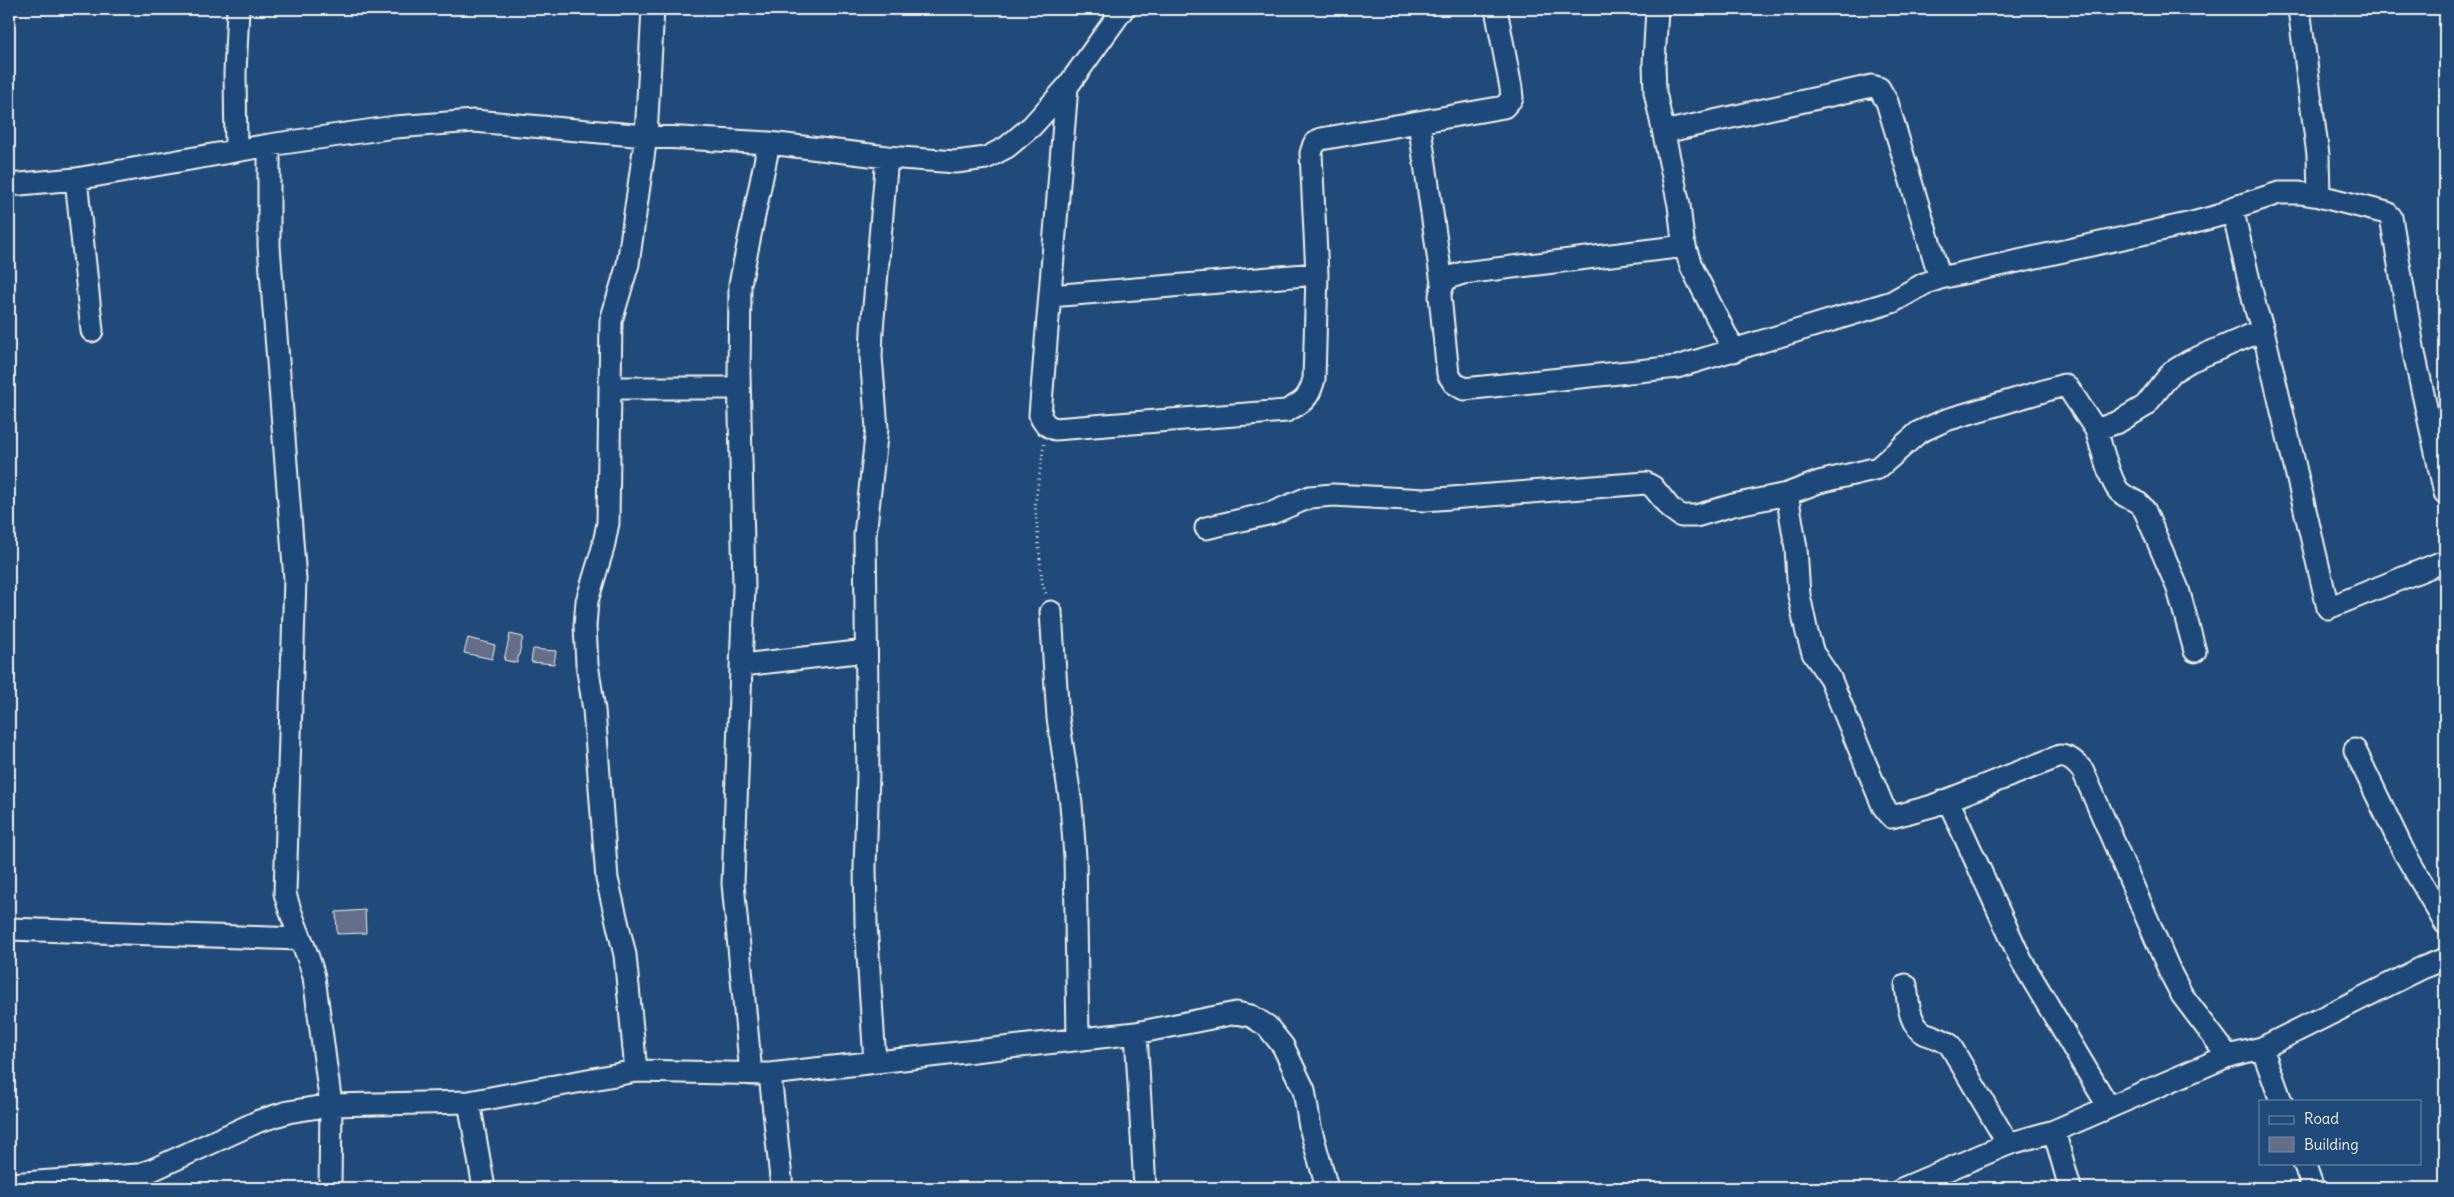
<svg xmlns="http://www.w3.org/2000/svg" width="2454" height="1197" viewBox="0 0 2454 1197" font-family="Delius,sans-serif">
  <rect width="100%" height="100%" fill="#1f4a7a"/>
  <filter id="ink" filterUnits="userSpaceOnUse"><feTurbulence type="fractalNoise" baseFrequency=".02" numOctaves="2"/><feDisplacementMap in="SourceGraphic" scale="10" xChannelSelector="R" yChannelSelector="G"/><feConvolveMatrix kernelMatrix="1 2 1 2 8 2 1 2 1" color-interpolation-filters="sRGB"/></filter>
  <g filter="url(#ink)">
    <path fill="#656e88" stroke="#f4f1e8" d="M 510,634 L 523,637 L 517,663 L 504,660 Z
      M 468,638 L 495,645 L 492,659 L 464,653 Z
      M 533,649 L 556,651 L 554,664 L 531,662 Z
      M 365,910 L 366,933 L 337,934 L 336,912 Z"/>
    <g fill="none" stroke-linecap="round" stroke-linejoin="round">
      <g stroke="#f4f1e8" stroke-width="25">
        <path id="minor" d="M 1657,9 L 1654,63 L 1655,92 L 1679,205 L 1683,241 L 1691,266 L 1734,351
          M 1067,87 L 1040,415 C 1043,423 1047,426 1055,429 L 1286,411 C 1304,402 1309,398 1314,379 L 1317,274 L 1311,153 L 1314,144 L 1321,139 L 1504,107 L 1512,98 L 1511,88 L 1496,9
          M 1419,122 L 1442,283
          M 1664,132 L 1872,86 L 1879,88 L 1887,102 L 1940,278
          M 269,145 L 269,246 L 295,579 L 285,893 C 292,923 307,948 314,977 L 331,1105 L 330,1188
          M 236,151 L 235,73 L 238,9
          M 76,179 L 92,331
          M 9,185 L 76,179 L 269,145 L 395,127 L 474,121 L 646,136 L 769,143 L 887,157 L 956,162 L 986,158 L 1007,147 L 1032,126 L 1067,87 L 1123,9
          M 2319,196 L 2387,213 L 2391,217 L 2414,353 L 2445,493
          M 1685,246 L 1463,273 C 1447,278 1443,278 1440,296 L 1448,374 L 1454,383 L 1464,389 L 1677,367 L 1892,302 L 1924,284 L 1940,278 L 2192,223 L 2221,215 L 2232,208 L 2279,193 L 2300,193 L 2319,196 L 2318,155 L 2299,9
          M 1050,296 L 1317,274
          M 2263,330 L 2328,608 L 2445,561
          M 610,388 L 739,388
          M 2096,430 C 2102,447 2108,476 2118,490 C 2126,500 2137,497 2145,511 L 2178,589 L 2195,651
          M 1787,494 L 1796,548 L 1799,595 L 1807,633 L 1813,653 L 1830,678 L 1883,806 L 1892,817 L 1932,806 L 2060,756 C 2071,757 2076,763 2083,771 L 2171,974 L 2182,995 L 2228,1056
          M 1206,528 L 1272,513 L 1310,497 L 1333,495 L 1425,500 L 1646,483 L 1653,487 L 1670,508 L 1681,516 L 1696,516 L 1733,505 L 1787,494 L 1819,482 L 1878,468 L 1919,432 L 1946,420 L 2064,385 L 2069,389 L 2096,430 L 2118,422 L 2145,406 L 2172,372 L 2190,361 L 2263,330 L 2256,310 L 2232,208
          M 1051,612 L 1058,718 L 1071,804 L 1075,857 L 1078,1039
          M 742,665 L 866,651
          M 2355,750 L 2404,852 L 2445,923
          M 1948,800 L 2021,960 L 2108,1106
          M 9,929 L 300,939
          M 1906,985 C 1908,1001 1909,1027 1926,1034 C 1935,1037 1942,1039 1950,1045 L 2008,1144
          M 1136,1033 L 1145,1188
          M 2262,1048 L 2281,1101
          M 875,1062 L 866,924 L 865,867 L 868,774 L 865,535 L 877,428 L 871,357 L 872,330 L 887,157
          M 636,1071 L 625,955 L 607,879 L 594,710 L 587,664 L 585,626 L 587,601 L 603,548 L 608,523 L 611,321 L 628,264 L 646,136 L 653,9
          M 751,1074 L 733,884 L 744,587 L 739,374 L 740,284 L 769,143
          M 770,1074 L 782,1188
          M 469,1102 L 484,1188
          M 2054,1131 L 2070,1188
          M 2304,1163 L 2313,1188
          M 9,1184 L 137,1175 L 152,1170 L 259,1121 L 288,1112 L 331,1105 L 469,1102 L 636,1071 L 770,1074 L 1136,1033 L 1236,1013 L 1251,1016 L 1267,1026 L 1283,1046 L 1304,1090 L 1310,1127 L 1327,1188
          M 1904,1188 L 2008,1144 L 2054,1131 L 2228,1056 L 2262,1048 L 2422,968 L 2445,959"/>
      </g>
      <path stroke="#f4f1e8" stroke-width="3" stroke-dasharray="1 4" stroke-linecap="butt" d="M 1044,444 L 1035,504 L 1042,582 L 1046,594"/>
      <use href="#minor" stroke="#1f4a7a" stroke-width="21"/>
    </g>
  </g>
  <rect width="2454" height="1197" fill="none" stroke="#1f4a7a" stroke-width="30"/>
  <rect x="15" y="15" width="2424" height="1167" fill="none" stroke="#f4f1e8" stroke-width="2" filter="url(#ink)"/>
  <rect x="2259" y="1100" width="162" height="65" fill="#1f4a7a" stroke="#748da6"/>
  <rect x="2269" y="1116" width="25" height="8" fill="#1f4a7a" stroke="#748da6"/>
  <text x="2304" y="1124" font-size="15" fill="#f4f1e8">Road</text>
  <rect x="2269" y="1137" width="25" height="15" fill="#656e88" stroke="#748da6"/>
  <text x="2304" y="1150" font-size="15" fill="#f4f1e8">Building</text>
</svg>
